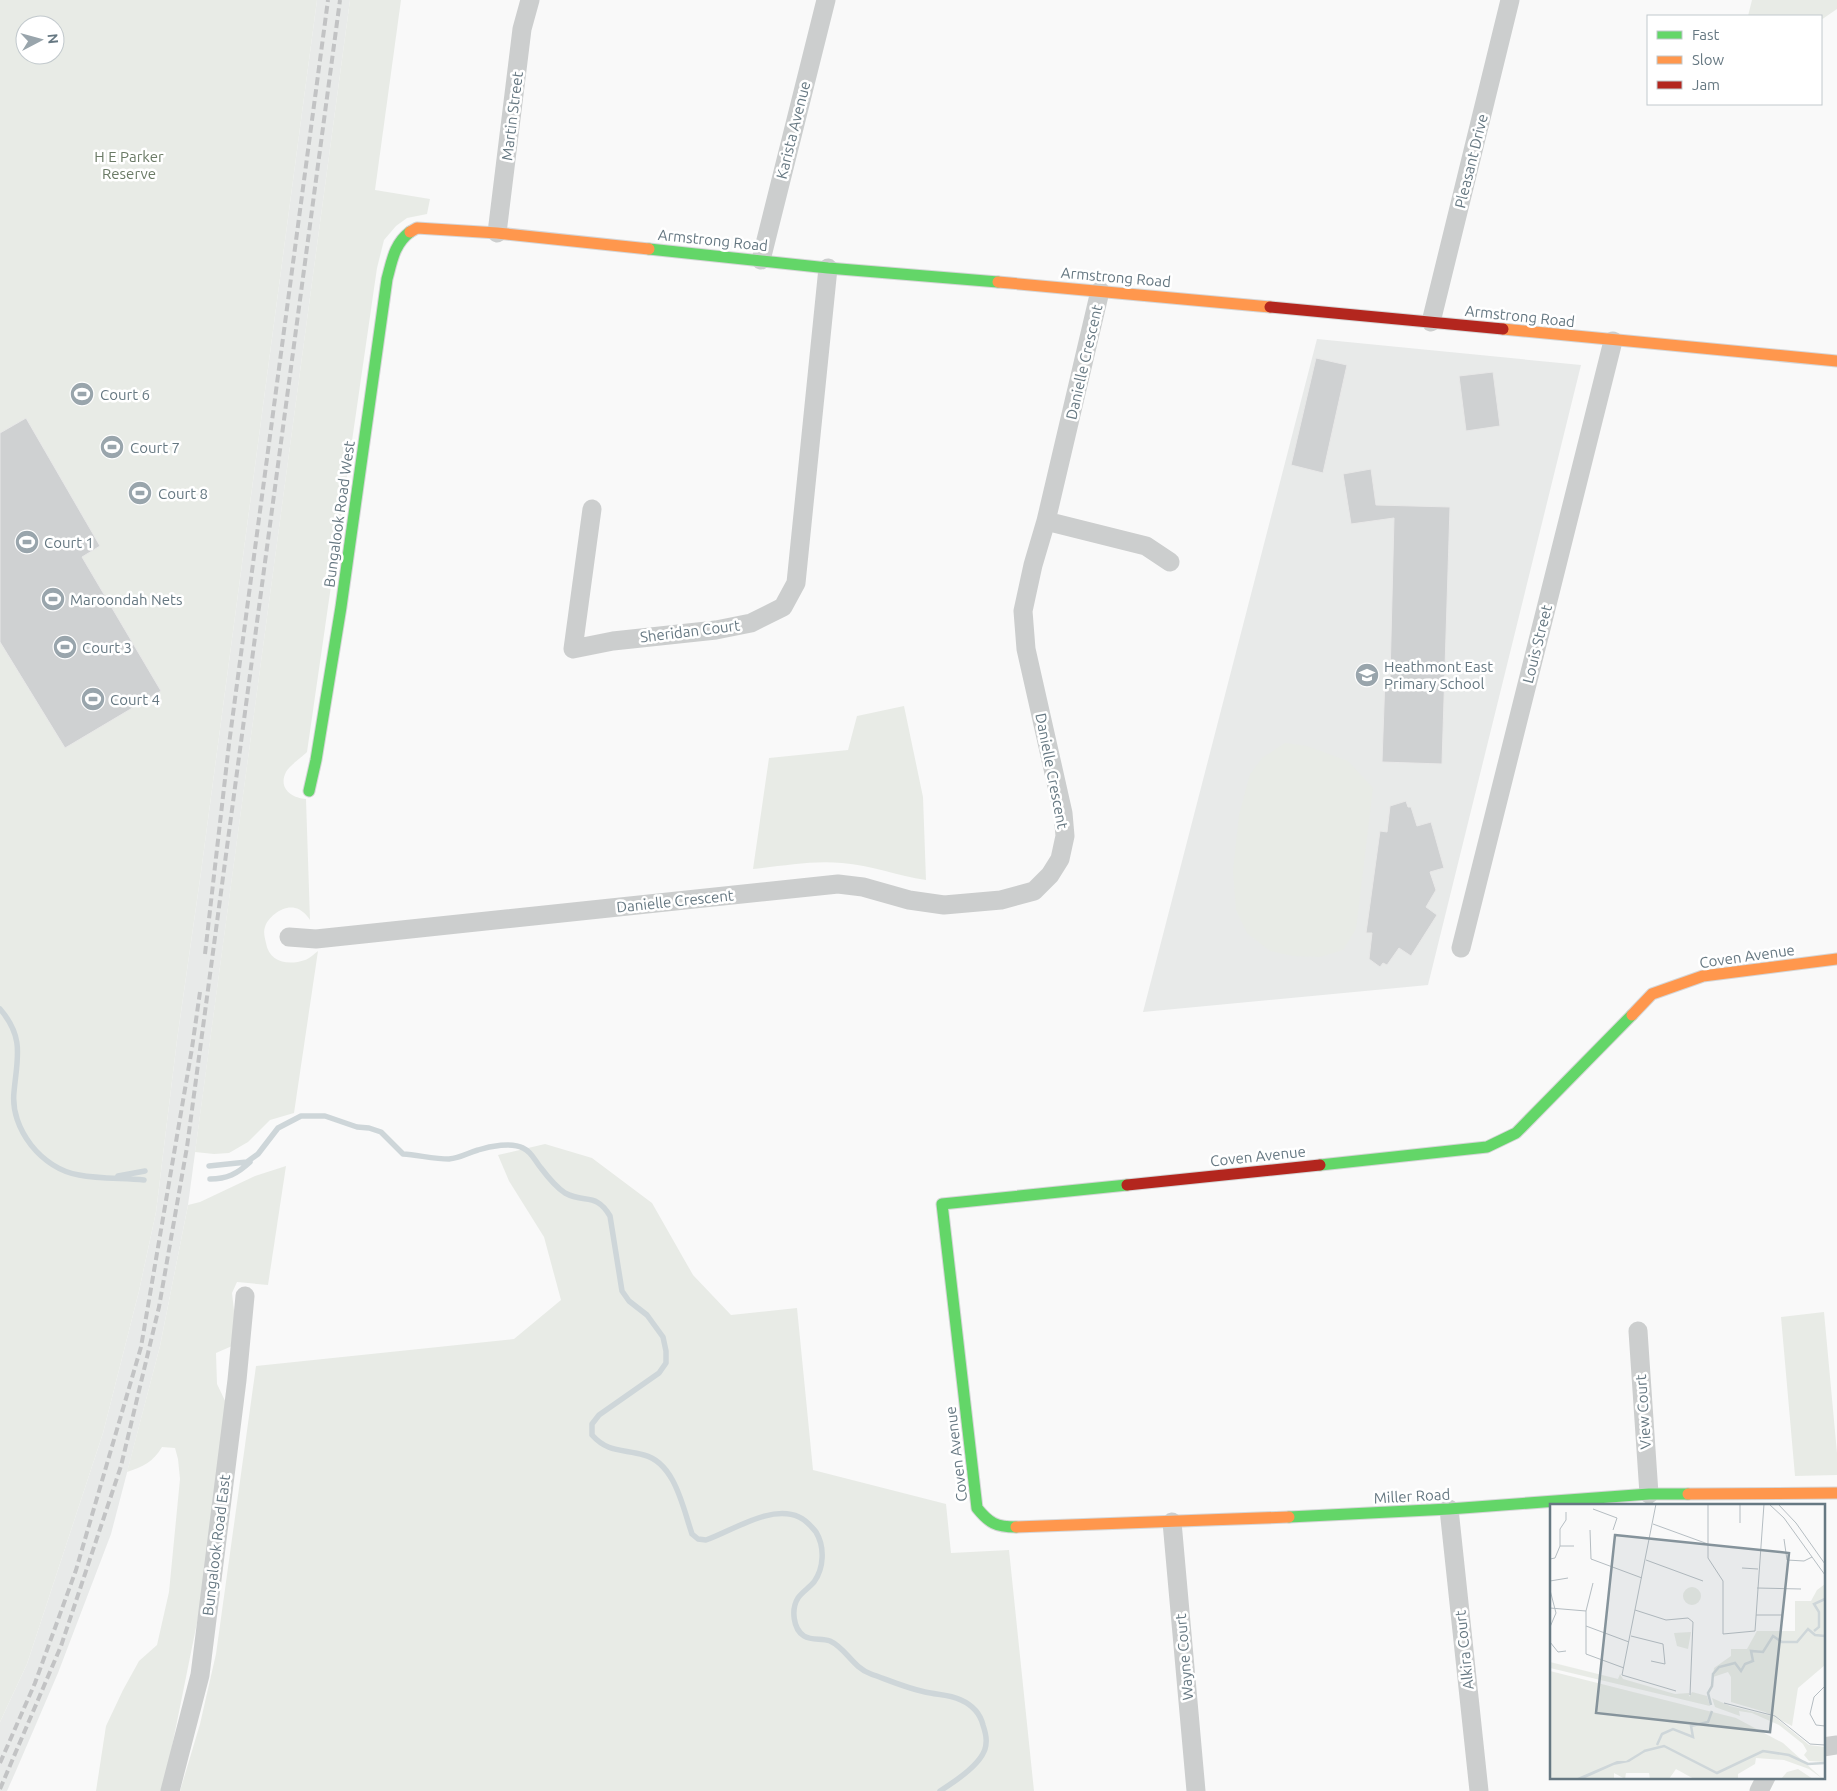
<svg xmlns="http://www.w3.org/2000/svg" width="1837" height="1791" viewBox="0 0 1837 1791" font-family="Ubuntu,sans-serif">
  <rect width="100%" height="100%" fill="#f9f9f9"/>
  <path fill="#e8eae9" d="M 317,0 L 350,0 L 188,1205 L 160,1346 L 111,1534 L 58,1673 L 15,1773 L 7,1791 L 0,1791 L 0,1722 L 27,1664 L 103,1433 L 139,1291 L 156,1212 L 177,1040 L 201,872 Z
    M 1317,339 L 1581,365 L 1428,985 L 1143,1012 Z"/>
  <path fill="#e8ebe6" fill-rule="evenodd" d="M 0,0 L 317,0 L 201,872 L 177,1040 L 156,1212 L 139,1291 L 103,1433 L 27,1664 L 0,1722 ZM 25,25 L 55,25 L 55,55 L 25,55 Z
    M 350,0 L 401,0 L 375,190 L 430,199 L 427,214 L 407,218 L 396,226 L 384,240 L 377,268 L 307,752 C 302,757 289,766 286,772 C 278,788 291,798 306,799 L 310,920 C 307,915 301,909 295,908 C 283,905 268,917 265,927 C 263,932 265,938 266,943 C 269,962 288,966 305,960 C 309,959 314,954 318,951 L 294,1113 L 270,1120 L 248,1142 L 229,1153 L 214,1154 L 195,1152 Z
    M 1752,0 L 1837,0 L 1837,9 L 1821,20 L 1821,16 L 1748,16 Z
    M 904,706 L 923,797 L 926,880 C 898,876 871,865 842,863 C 813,860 782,866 753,869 L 769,758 L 848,750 L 857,716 Z
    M 1285,743 L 1307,746 L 1348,761 L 1373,788 L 1356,929 L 1343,950 L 1320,957 L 1293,956 L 1270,951 L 1247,933 L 1236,910 L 1233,870 L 1239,815 L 1250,774 L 1262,758 Z
    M 545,1144 L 592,1158 L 652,1203 L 693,1275 L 731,1315 L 797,1308 L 813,1470 L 946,1504 L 951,1553 L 1009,1550 L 1034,1791 L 180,1791 L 200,1724 L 216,1654 L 256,1366 L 514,1339 L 561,1300 L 544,1237 L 509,1181 L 498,1155 Z
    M 286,1166 L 268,1285 L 237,1282 L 232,1293 L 235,1319 L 232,1346 L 216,1353 L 217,1384 L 228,1407 L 206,1578 L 163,1791 L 96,1791 L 106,1726 L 123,1690 L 139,1661 L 157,1645 L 169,1592 L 180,1479 L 178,1459 L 175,1448 L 162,1447 C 153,1462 143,1467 127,1472 L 160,1346 L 188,1205 L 200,1202 L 255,1176 Z
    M 1824,1312 L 1837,1453 L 1837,1475 L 1795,1476 L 1781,1317 Z"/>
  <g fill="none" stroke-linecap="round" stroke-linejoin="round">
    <path stroke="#ced6d9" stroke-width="5.5" d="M 0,1009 C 25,1038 17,1058 14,1092 C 10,1129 42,1169 79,1175 C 100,1179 123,1178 144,1180
      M 209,1166 L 247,1162 L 258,1154 L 278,1128 L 301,1116 L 325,1116 L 357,1127 L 369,1128 L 381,1132 L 403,1154 C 418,1155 434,1159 449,1159 C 461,1158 467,1153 478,1150 C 490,1146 512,1142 523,1148 C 532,1152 535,1161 541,1168 C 547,1176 556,1187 565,1193 C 585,1204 596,1192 610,1216 L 622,1291 L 629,1301 L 647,1315 L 663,1337 L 666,1351 L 666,1363 L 659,1373 L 599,1415 L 592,1424 L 592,1435 C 608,1453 623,1449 644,1455 C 675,1463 683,1508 692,1534 L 698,1539 L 706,1540 C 732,1531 771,1504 799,1517 C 806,1520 812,1527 816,1532 C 825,1547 824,1568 814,1582 C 809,1588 802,1592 798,1598 C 791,1609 793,1629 804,1636 C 812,1641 821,1638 830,1641 C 846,1648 852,1667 871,1674 C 888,1680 906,1688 925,1692 C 938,1695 949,1694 961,1700 C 972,1705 980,1713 983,1725 C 985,1731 987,1737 986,1743 C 986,1762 954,1782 940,1791
      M 118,1176 L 145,1171
      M 210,1179 C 227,1179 237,1174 250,1162"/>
  </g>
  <path fill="#cfd1d2" stroke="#e8e8e8" d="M 1316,358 L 1347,365 L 1323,473 L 1291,465 Z
    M 1493,372 L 1500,426 L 1466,431 L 1459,376 Z
    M 26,418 L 100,546 L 82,557 L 161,691 L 65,748 L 0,642 L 0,433 Z
    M 1371,469 L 1376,505 L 1450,507 L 1442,764 L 1382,762 L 1385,677 L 1390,678 L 1394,518 L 1351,524 L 1343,474 Z
    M 1406,801 L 1408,807 L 1411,807 L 1417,826 L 1431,822 L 1444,868 L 1430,872 L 1436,890 L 1426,907 L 1437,915 L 1411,956 L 1399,948 L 1387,965 L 1383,963 L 1380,967 L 1369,959 L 1372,933 L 1366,933 L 1380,831 L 1387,832 L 1390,806 Z"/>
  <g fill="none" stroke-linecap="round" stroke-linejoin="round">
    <g stroke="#d5d6d7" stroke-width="13">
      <path id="fast" d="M 649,249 L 828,268 L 998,282
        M 309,791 L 316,760 L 341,607 L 387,279 C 392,261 394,244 410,232
        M 1320,1165 L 1487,1147 L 1516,1133 L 1632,1015
        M 1289,1517 L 1449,1509 L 1649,1494 L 1688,1494
        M 1016,1527 C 996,1527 989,1523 977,1508 L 942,1204 L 1127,1185"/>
    </g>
    <g stroke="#d5d6d7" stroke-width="13">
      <path id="slow" d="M 410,232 L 417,228 L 497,233 L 649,249
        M 998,282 L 1270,307
        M 1503,329 L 1837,361
        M 1632,1015 L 1652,994 L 1703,976 L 1837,959
        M 1688,1494 L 1837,1493
        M 1016,1527 L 1289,1517"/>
    </g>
    <g stroke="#d5d6d7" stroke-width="13">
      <path id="jam" d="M 1270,307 L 1503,329
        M 1127,1185 L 1320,1165"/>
    </g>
    <path stroke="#cccece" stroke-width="19" d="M 497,233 L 522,29 L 530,0
      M 761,260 L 826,0
      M 1431,322 L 1510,0
      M 592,509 L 573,649 L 613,641 L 716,630 L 751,623 L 783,607 L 796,583 L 828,268
      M 1046,521 L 1146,546 L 1170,562
      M 289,937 L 316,939 L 838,884 L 863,887 L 909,900 L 944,905 L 1001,900 L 1034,891 L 1050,875 L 1060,859 L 1065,836 L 1063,813 L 1026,649 L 1023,611 L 1033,565 L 1046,521 L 1100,291
      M 1461,948 L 1613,341
      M 1638,1331 L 1649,1494
      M 1449,1509 L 1479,1791
      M 1172,1522 L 1196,1791
      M 1823,1747 L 1837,1745
      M 170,1791 L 200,1675 L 237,1380 L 245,1296
      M 1759,1791 L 1766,1777"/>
    <use href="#fast" stroke="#63d668" stroke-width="11"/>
    <use href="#slow" stroke="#ff974d" stroke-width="11"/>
    <use href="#jam" stroke="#b3261e" stroke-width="11"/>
    <path stroke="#c2c3c4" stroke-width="4" stroke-dasharray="8 4" stroke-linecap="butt" d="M 205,954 L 229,744 L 328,0
      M 0,1763 L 35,1683 L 76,1570 L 141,1347 L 192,1048 L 200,992
      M 0,1789 L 61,1646 L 121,1466 L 159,1307 L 187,1147 L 340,0"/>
  </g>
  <defs>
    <g id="stadium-disc" transform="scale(1.25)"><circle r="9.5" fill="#99a5ac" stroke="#fff"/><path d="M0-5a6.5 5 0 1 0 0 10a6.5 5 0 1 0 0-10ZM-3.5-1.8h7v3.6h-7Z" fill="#fff"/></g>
    <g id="school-disc" transform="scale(1.25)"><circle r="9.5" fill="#99a5ac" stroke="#fff"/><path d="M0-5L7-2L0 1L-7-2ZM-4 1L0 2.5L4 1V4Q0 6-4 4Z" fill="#fff"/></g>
  </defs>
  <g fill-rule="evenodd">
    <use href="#stadium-disc" x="82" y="394"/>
    <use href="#stadium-disc" x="112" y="447"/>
    <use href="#stadium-disc" x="140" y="493"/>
    <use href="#stadium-disc" x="27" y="542"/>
    <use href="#stadium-disc" x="53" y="599"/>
    <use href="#stadium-disc" x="65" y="647"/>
    <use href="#school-disc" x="1367" y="675"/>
    <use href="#stadium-disc" x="93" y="699"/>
  </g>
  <g text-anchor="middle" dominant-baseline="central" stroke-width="5" stroke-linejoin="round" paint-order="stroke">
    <g font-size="15" fill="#667882" stroke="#fff">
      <text transform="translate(512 116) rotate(-83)">Martin Street</text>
      <text transform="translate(793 130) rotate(-76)">Karista Avenue</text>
      <text transform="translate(1471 161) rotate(-76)">Pleasant Drive</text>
      <text transform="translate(713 240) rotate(6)">Armstrong Road</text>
      <text transform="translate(1116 277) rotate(5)">Armstrong Road</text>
      <text transform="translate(1520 316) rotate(6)">Armstrong Road</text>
      <text transform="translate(1084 362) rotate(-77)">Danielle Crescent</text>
      <text transform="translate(339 514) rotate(-82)">Bungalook Road West</text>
      <text transform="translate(690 631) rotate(-7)">Sheridan Court</text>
      <text transform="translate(1537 644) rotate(-76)">Louis Street</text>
      <text transform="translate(1052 771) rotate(79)">Danielle Crescent</text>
      <text transform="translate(675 901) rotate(-6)">Danielle Crescent</text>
      <text transform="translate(1747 956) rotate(-8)">Coven Avenue</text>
      <text transform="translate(1258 1156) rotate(-6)">Coven Avenue</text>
      <text transform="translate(1643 1412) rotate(-94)">View Court</text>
      <text transform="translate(956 1454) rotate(-97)">Coven Avenue</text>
      <text transform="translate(1412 1496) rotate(-3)">Miller Road</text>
      <text transform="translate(216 1545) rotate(-83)">Bungalook Road East</text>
      <text transform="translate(1464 1650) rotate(-96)">Alkira Court</text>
      <text transform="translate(1184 1657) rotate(-95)">Wayne Court</text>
    </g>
    <g font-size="15" fill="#6a7a65" stroke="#fff">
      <text x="129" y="156">H E Parker<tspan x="129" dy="17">Reserve</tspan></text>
    </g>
    <g font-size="15" fill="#667882" stroke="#fff" text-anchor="start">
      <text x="100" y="394">Court 6</text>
      <text x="130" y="447">Court 7</text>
      <text x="158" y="493">Court 8</text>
      <text x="44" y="542">Court 1</text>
      <text x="70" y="599">Maroondah Nets</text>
      <text x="82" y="647">Court 3</text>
      <text x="1384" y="666">Heathmont East<tspan x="1384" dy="17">Primary School</tspan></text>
      <text x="110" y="699">Court 4</text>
    </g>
  </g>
  <g transform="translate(1550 1504)">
    <rect width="275" height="275" fill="#f9f9f9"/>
    <path d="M 275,80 L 275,161 L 248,184 L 242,222 L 215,208 L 181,198 L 181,173 L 178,168 L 163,173 L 164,164 L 181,152 L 181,145 L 197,145 L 207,127 L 245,127 L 245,97 L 261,97 L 267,86 ZM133 92a9 9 0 1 1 18 0a9 9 0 1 1-18 0ZM 141,128 L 138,145 L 127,142 L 124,129 ZM 0,158 L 68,175 L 70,170 L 73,175 L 125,190 L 139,189 L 139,193 L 142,188 L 157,192 L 160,202 L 0,164 ZM 0,167 L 186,214 L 233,239 L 273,275 L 259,265 L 234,256 L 206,254 L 205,260 L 188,270 L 188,275 L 144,275 L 126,265 L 119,275 L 100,275 L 99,269 L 76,269 L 75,275 L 64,269 L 64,275 L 0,275 ZM 162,194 L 180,202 L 225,213 L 259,241 L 275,243 L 275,258 L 259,257 L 254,251 L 257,247 L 253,240 L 229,221 L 202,209 L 189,207 L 190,212 L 165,203 ZM 248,265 L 263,275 L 231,275 L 237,268 Z" fill="#e8ebe6"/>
    <path d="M 94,246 L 95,248 L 79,258 L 64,261 L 33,275 L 25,275 L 67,257 L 76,257 Z" fill="#ced6d9"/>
    <path fill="none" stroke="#ced6d9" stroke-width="2.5" d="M 264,127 L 269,123 L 269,108 L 264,100 L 275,95M 161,201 L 158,189 L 162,182 L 163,170 L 169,163 L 185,159 L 191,167 L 195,160 L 203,157 L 201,147 L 213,148 L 223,132 L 232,138 L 247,138 L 258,125 L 265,131 L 275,132M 107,241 L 112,230 L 123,225 L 143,233 L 141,222 L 158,218 L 162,207M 94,247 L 114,242 L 167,269 L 213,247 L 239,251 L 258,260 L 275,259"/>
    <path fill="none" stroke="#b5bdc2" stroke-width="1" d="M 106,0 L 72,171 L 126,187M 158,0 L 158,54 L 173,77 L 173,130 L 205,127 L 214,0M 219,0 L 234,14 L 275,71M 228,0 L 246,19 L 275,60M 43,5 L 67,14 L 63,26M 190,19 L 190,0M 103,20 L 158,40M 40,26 L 41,55 L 92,74M 234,35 L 237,56 L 254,57 L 262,53M 10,42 L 10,25 L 16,16 L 16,8M 0,55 L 5,54 L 10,42 L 24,42M 96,56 L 153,77M 192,64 L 208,65M 0,77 L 18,74M 43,79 L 36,107 L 36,150 L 74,164M 207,84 L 251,85M 0,86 L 6,109 L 0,123M 0,104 L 36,107M 85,106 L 116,116 L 138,114 L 143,118 L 140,191M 206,111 L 233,111M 36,122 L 79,138M 81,132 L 113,140 L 115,160 L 101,157M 0,138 L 8,148 L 16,147M 275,182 L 264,193 L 260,210 L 266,221 L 275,222M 174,199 L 225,212 L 260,240 L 275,241"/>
    <path fill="#85939b" fill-opacity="0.15" stroke="#85939b" stroke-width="2.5" d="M 65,31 L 239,49 L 220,228 L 46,209 Z"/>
    <rect width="275" height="275" fill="none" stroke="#667882" stroke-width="2.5"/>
  </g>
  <rect x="1647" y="15" width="175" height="90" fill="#ffffff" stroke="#c2c9cd"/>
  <rect x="1657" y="31" width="25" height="8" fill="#63d668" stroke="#c2c9cd"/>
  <text x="1692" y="40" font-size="15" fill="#667882">Fast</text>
  <rect x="1657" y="56" width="25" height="8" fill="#ff974d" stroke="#c2c9cd"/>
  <text x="1692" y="65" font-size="15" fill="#667882">Slow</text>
  <rect x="1657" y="81" width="25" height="8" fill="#b3261e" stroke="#c2c9cd"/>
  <text x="1692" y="90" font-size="15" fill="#667882">Jam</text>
  <g transform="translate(40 40) rotate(84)"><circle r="24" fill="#ffffff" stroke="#c2c9cd"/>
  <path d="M0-4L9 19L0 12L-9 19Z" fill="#99a5ac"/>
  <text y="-8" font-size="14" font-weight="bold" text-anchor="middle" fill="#667882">N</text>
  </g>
</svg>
